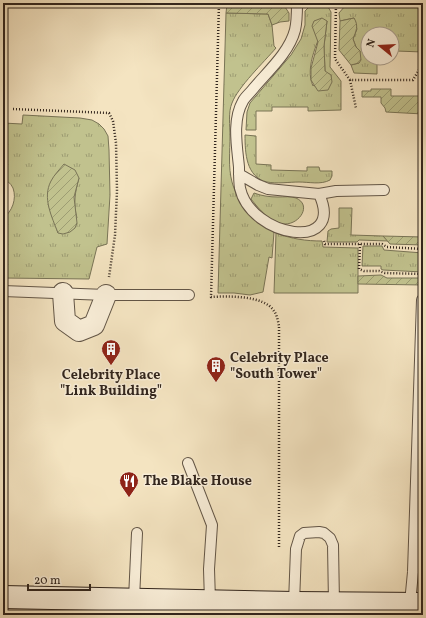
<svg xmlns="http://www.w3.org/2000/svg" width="426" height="618" viewBox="0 0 426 618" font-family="Vollkorn,serif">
  <defs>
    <pattern id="grass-tufts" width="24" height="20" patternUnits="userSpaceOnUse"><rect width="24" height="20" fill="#c1c28e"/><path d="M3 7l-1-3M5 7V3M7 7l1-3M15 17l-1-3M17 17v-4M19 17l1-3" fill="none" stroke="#9d9d73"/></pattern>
    <pattern id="garden-furrows" width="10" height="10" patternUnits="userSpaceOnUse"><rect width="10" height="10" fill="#c1c28e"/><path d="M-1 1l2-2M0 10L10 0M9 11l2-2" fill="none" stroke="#9d9d73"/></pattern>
  </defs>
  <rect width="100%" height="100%" fill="#f4e4c1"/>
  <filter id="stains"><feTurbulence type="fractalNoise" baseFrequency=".005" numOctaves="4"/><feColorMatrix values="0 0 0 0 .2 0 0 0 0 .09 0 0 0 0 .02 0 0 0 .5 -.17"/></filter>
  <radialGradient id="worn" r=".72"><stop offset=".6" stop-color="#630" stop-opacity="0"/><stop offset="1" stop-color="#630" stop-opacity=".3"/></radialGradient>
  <path fill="url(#grass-tufts)" stroke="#797456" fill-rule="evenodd" d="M 312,4 L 327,5 L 331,12 L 330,67 L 341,81 L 341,110 L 308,111 L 308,107 L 272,107 L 272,111 L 256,111 L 256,130 L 246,130 L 247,112 L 250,103 L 291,55 L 301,39 L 305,25 L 305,11 ZM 327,21 L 324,46 L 325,71 L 313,86 C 304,67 319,38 327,21 Z
    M 345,6 L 423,7 L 423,52 L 396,51 L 392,50 L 392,34 L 368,34 L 368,58 L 377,58 L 377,74 L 354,73 L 351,65 L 359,63 L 360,51 L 356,47 L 353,39 L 357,29 L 354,18 L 340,21 L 339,13 Z
    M 226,13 L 268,14 L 272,25 L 274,46 L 276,48 C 264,62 238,87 232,103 C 228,112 230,126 230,136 C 230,151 228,167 232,182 C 238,204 255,221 274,232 L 272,258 L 269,257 L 263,292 L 250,295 L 234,293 L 218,293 Z
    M 23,115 L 80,118 L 92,120 L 99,124 L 104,129 L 108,136 L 109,150 L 110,195 L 107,244 L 97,247 L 89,279 L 3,278 L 3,218 C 12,212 17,199 13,188 C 11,183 5,180 3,176 C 1,172 3,131 3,123 L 22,124 ZM 79,178 C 75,192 73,204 77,218 L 58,233 L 48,204 Z
    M 245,135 L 256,136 L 256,164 L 271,165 L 271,170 L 307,171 L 307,167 L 319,167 L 320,171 L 332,171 L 332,176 L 330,180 C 321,185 309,182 299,182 C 289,182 277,184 267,182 C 246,177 245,153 245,135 Z
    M 254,193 C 262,196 270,197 278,197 C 284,197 291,196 296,198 C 312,205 300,224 285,224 C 271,224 259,209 251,199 Z
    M 339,208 L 352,208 L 351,235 L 383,236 L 388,241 L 359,240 L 357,242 L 327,242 L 328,231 L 331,229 L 339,228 Z
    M 276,233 C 292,239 306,241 322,241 L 323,247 L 358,248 L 358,293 L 274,293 Z
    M 363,246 L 382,246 L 384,250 L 423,253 L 423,272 L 383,270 L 381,269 L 381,266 L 362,266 Z"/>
  <path fill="url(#garden-furrows)" stroke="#797456" d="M 227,4 L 283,4 L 289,13 L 289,21 L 280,22 L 272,25 L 268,14 L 226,13 Z
    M 322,18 L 327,21 L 324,46 L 325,71 L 331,75 L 332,82 L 328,90 L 318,91 L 311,80 L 311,68 L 318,42 L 312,26 L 314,21 Z
    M 354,18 C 359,26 356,31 353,39 L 356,47 L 360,51 L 361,60 L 359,63 L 351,65 L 339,50 L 340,21 Z
    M 371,89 L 391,89 L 391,96 L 423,96 L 423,114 L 386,112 L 385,108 L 381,103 L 381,97 L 362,97 L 362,91 L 371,91 Z
    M 64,164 L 75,170 L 79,178 L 74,197 L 77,223 L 75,228 L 70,232 L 63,234 L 58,233 C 52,217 42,198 51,181 C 54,175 60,169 64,164 Z
    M 383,236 L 423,237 L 423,245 L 390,244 Z
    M 381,275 L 387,278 L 423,278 L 423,285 L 358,284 L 358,276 Z"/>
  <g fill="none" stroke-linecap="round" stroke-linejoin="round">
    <g stroke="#625546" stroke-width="12">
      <path id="service" d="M 297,3 C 297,12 297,22 295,30 C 289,53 267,72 253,89 C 250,93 245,97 243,101 C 232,120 237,146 239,167 C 239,174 239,182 240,188 C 251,238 346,253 319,194
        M 239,174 L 258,185 L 268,189 L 319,194 L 336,191 L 384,190
        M 3,291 L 106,295 L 189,295
        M 188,463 L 212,525 L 209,569 L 210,601
        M 134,599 L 137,533
        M 294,603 L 296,549 L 300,536 L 304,533 L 319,532 L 324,533 L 330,538 L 333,545 L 334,603
        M 410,603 L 413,572 L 422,300"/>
    </g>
    <g stroke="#625546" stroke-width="22">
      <path id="minor" d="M 63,293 L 65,321 L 79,331 L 94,325 L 106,295"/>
    </g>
    <g stroke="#31251d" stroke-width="24">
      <path id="secondary" d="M 3,597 L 294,603 L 423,604"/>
    </g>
    <path stroke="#31251d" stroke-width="2.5" stroke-dasharray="1 2" stroke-linecap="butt" d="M 219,3 L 211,297 C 228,296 264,295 274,311 C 277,315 278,321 279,326 L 279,548
      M 336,3 L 335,59 L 350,80 L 413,80 L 423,63
      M 350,80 L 356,108
      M 13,109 L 109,113 L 113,121 L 116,143 L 117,191 L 115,235 L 109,277
      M 324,241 L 325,244 L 382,244 L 387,247 L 423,249
      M 360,244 L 359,269 L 364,271 L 379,271 L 385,273 L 423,274"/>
    <use href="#service" stroke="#f8edd7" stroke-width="10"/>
    <use href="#minor" stroke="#f8edd7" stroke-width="20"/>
    <use href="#secondary" stroke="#f8edd7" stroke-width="22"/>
  </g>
  <defs>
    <g id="building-pin" transform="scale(1)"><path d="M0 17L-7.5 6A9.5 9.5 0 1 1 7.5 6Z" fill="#8f2418" stroke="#f8edd7"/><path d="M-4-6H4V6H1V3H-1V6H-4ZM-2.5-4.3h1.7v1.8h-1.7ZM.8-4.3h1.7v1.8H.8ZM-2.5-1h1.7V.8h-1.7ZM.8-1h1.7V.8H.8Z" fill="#fff"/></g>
    <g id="restaurant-pin" transform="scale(1)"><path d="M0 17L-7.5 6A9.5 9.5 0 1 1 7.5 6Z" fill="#8f2418" stroke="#f8edd7"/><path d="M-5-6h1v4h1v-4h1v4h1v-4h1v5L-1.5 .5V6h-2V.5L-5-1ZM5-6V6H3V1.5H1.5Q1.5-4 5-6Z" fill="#fff"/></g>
  </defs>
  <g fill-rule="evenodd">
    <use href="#building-pin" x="111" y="349"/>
    <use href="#building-pin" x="216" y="366"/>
    <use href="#restaurant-pin" x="129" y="481"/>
  </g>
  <g text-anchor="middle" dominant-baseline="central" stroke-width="3" stroke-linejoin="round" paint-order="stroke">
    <g font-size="14" font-weight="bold" fill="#31251d" stroke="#f8edd7" text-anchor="start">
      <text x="230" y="358">Celebrity Place<tspan x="230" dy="16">"South Tower"</tspan></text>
      <text x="111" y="375" text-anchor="middle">Celebrity Place<tspan x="111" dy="16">"Link Building"</tspan></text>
      <text x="143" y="481">The Blake House</text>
    </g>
  </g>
  <rect width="426" height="618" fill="none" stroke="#f4e4c1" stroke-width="16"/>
  <rect x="4" y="4" width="418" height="610" fill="none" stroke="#31251d" stroke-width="2"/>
  <rect x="8" y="8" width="410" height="602" fill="none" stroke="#31251d"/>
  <g transform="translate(380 46) rotate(288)"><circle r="19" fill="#f8edd7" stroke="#a89d8d"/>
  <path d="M0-3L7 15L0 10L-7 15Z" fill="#8f2418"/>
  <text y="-6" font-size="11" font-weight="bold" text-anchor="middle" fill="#31251d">N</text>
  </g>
  <path d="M28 584v6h62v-6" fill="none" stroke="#31251d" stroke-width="2"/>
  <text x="34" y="584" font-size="12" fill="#31251d" stroke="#f8edd7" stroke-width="3" paint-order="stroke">20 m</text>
  <rect width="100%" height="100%" filter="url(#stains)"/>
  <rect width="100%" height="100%" fill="url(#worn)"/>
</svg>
